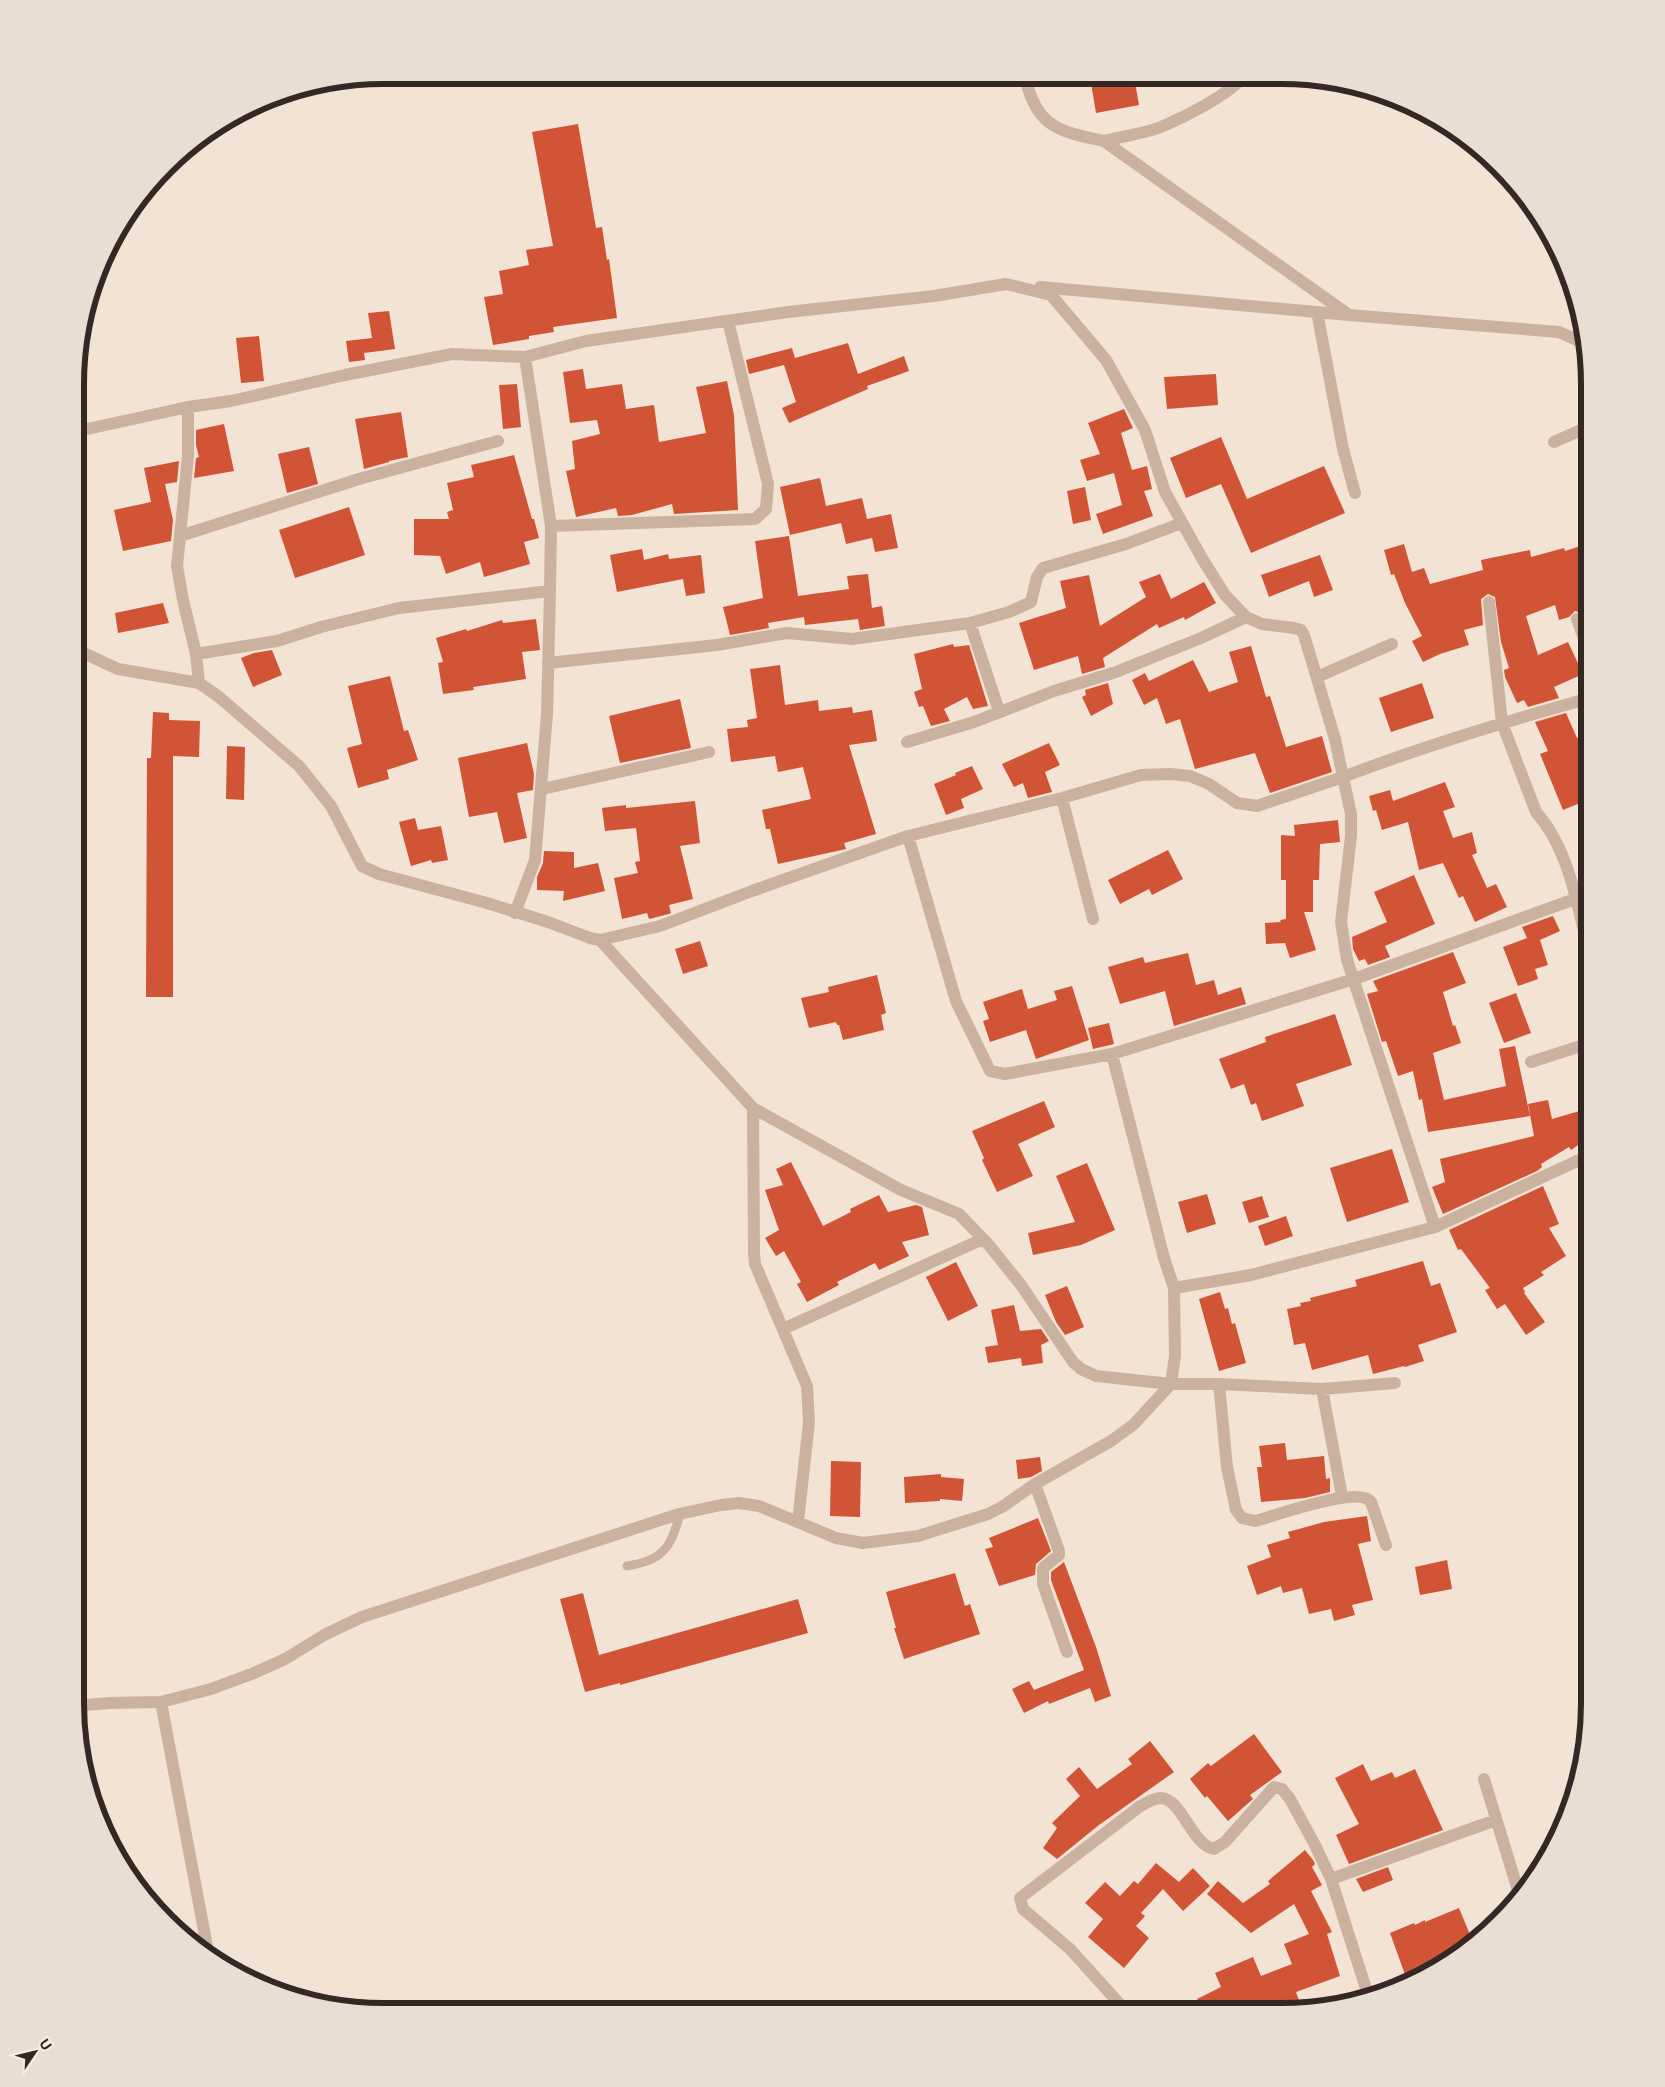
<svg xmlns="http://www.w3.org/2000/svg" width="1665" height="2087" viewBox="0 0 1665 2087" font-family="'Noto Sans',sans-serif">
  <rect width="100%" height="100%" fill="#f2e3d4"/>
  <path fill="#d05435" d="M 1090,77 L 1134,77 L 1139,105 L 1096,113 Z
    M 578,124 L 596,228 L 602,227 L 607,260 L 609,259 L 617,318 L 553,327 L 554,332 L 529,336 L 529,339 L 493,345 L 484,297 L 503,294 L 499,271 L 529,265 L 526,250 L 553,246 L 532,132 Z
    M 389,311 L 395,349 L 364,353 L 365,360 L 349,362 L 346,341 L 372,338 L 368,313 Z
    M 259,336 L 264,381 L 241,383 L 236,338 Z
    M 848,343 L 858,374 L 904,356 L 909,371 L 867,386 L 868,389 L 789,423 L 782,408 L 796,402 L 784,365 L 749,374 L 746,360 L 792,348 L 795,358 Z
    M 583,369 L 586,389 L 622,384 L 626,409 L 654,405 L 659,442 L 706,433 L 696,387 L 727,381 L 734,415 L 738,510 L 674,514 L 672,504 L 632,515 L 618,516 L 616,508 L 576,517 L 566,471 L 575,469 L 572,441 L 600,434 L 597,420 L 570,423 L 563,372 Z
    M 1216,374 L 1218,405 L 1167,409 L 1164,377 Z
    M 517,384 L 521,427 L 503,429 L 499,385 Z
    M 1124,409 L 1133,428 L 1121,433 L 1132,470 L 1147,466 L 1152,489 L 1144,491 L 1153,516 L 1103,534 L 1096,514 L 1122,505 L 1114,473 L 1087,481 L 1080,460 L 1100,454 L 1088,423 Z
    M 401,412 L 408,457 L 389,461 L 389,462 L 364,469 L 355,419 Z
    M 224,424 L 234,471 L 194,478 L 196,458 L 199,457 L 196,445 L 196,430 Z
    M 1221,437 L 1247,499 L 1324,466 L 1345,513 L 1251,553 L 1221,484 L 1186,498 L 1170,458 Z
    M 309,447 L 318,484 L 287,493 L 278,454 Z
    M 514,455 L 532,519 L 534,519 L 539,538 L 524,542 L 530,564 L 484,577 L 480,562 L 446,574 L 440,556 L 414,555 L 414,519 L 449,519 L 447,512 L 453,510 L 447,483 L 474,477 L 471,465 Z
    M 179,461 L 177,482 L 165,484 L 173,520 L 171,541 L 123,551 L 114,510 L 151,502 L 144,468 Z
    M 820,478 L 826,506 L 862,498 L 867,519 L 891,514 L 898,548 L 875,552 L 872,538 L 846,544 L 841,523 L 790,535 L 780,487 Z
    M 1085,487 L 1091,520 L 1073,524 L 1067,491 Z
    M 349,507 L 365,555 L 295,578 L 279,530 Z
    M 789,536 L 798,596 L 849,589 L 847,576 L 868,574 L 872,608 L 882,606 L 885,626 L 860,630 L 858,619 L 805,625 L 804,617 L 768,623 L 769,628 L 730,635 L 723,607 L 763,598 L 755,541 Z
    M 1590,543 L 1590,562 L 1581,565 L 1590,595 L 1590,610 L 1582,613 L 1575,611 L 1569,617 L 1559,620 L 1555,605 L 1526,616 L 1538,655 L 1568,642 L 1583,674 L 1554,687 L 1559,698 L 1528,707 L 1524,700 L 1517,703 L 1505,677 L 1504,670 L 1509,668 L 1501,642 L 1495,597 L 1488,594 L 1481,599 L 1483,625 L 1464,630 L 1469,645 L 1440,654 L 1423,662 L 1412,641 L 1422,636 L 1405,603 L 1394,574 L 1391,575 L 1384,550 L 1404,544 L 1412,572 L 1424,568 L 1430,584 L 1483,570 L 1481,560 L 1530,550 L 1531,557 L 1564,548 L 1565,551 Z
    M 642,549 L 644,560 L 668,554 L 669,559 L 701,555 L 705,593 L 686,596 L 683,579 L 617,592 L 610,555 Z
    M 1320,555 L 1333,590 L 1314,597 L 1309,581 L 1269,597 L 1261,575 Z
    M 1160,574 L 1171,599 L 1204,582 L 1216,603 L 1185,620 L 1184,617 L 1159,628 L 1157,624 L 1103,658 L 1105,667 L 1082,674 L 1078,656 L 1034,670 L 1019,623 L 1066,608 L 1060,581 L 1089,575 L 1100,626 L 1146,597 L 1139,582 Z
    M 163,603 L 169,623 L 118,633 L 115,613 Z
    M 536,619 L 540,650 L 522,652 L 526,679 L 473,687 L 474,690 L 443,694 L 438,663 L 443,662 L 436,638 L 466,629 L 467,631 L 502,620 L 503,623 Z
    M 953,644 L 954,647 L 969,645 L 988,706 L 973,709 L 967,697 L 944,709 L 950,721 L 931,726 L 923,706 L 919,707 L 914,692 L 922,689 L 914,654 Z
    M 1251,646 L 1266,697 L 1270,696 L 1286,747 L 1322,736 L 1332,772 L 1270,793 L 1255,753 L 1195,769 L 1180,719 L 1166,724 L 1157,698 L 1144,705 L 1132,680 L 1145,673 L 1149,681 L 1193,660 L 1209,692 L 1238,682 L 1229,652 Z
    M 272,650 L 282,675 L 253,687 L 241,658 L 254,653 Z
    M 780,665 L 785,705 L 818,700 L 819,711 L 852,707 L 853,713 L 872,710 L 877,741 L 849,745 L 876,834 L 844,843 L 846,849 L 778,864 L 770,829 L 766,829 L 762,810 L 811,799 L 803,767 L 778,772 L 775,756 L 731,762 L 727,729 L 748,727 L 747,720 L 757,718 L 750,669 Z
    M 390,676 L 404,731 L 408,730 L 418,760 L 387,770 L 389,779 L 358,788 L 347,748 L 362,744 L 348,686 Z
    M 1108,683 L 1113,704 L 1091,716 L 1082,697 L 1086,695 L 1085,690 Z
    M 1422,683 L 1434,718 L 1391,732 L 1379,698 Z
    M 680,699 L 691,748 L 620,763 L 609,716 Z
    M 153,712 L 169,713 L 169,720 L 200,721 L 199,757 L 173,756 L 173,997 L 146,997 L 147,758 L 151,758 Z
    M 1566,713 L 1577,738 L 1590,733 L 1590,799 L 1563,810 L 1540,754 L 1548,751 L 1535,722 Z
    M 527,743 L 534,774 L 533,790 L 517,793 L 527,838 L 504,843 L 497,812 L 469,817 L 458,758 Z
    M 1049,743 L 1060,765 L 1045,772 L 1052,792 L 1028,798 L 1023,783 L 1014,787 L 1002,764 Z
    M 227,746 L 245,747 L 244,800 L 226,799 Z
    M 972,766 L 983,789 L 961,799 L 964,808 L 946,815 L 934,784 L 956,775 L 955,773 Z
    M 1445,782 L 1455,807 L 1443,811 L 1453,838 L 1472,832 L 1477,853 L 1472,855 L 1487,888 L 1496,884 L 1507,907 L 1475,922 L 1463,896 L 1459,898 L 1443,863 L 1419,870 L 1408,822 L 1382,830 L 1376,810 L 1373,811 L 1369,796 L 1390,790 L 1393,801 Z
    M 695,801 L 700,843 L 680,846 L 693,899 L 669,905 L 671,913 L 669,914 L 649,919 L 647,913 L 622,919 L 614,878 L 638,873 L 635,862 L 640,861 L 636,828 L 605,831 L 602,808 L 626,805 L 626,808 Z
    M 415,818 L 418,830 L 441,826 L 448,860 L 432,863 L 431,860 L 411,866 L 399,822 Z
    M 1338,820 L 1340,842 L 1320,844 L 1319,880 L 1313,880 L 1313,912 L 1304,912 L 1316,950 L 1290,958 L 1285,943 L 1266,944 L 1265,923 L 1281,922 L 1280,920 L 1286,919 L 1286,880 L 1281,880 L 1281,835 L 1295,836 L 1294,825 Z
    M 1168,850 L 1183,879 L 1152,895 L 1149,889 L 1120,904 L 1108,880 Z
    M 544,851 L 574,852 L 574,868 L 598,863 L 605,891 L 563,901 L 564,891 L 537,890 L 537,877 L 543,863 Z
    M 1414,875 L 1435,924 L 1385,946 L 1390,957 L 1368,965 L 1365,959 L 1359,961 L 1353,949 L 1352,937 L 1387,922 L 1374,892 Z
    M 1553,916 L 1560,931 L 1540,940 L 1548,965 L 1535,969 L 1538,979 L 1518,986 L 1503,947 L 1527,938 L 1522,927 Z
    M 700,941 L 708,966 L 683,974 L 675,949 Z
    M 1453,952 L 1466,983 L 1443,992 L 1453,1026 L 1455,1025 L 1461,1043 L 1433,1053 L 1444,1100 L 1506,1086 L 1499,1049 L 1515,1046 L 1530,1116 L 1428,1132 L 1422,1099 L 1419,1100 L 1413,1071 L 1398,1076 L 1386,1041 L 1382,1042 L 1367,994 L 1378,991 L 1373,981 Z
    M 1188,953 L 1196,985 L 1214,980 L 1218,995 L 1241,987 L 1246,1004 L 1174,1026 L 1165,991 L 1120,1004 L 1108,967 L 1143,957 L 1145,963 Z
    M 877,975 L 886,1013 L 881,1015 L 884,1030 L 843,1040 L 839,1025 L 837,1025 L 836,1022 L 809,1028 L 801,998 L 829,992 L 828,987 Z
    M 1072,986 L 1089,1040 L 1036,1059 L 1026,1030 L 990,1042 L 983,1021 L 989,1019 L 983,1002 L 1022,989 L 1028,1009 L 1057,1000 L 1054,991 Z
    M 1516,993 L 1531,1033 L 1504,1043 L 1489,1003 Z
    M 1335,1014 L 1352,1065 L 1296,1084 L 1304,1106 L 1262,1121 L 1256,1103 L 1251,1105 L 1244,1084 L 1231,1089 L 1219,1059 L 1266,1042 L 1265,1037 Z
    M 1109,1023 L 1114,1044 L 1093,1049 L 1088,1028 Z
    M 1548,1100 L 1552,1119 L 1590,1108 L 1590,1137 L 1571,1150 L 1569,1147 L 1541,1164 L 1542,1167 L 1537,1171 L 1443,1214 L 1432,1187 L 1445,1182 L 1440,1159 L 1534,1136 L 1528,1104 Z
    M 1044,1101 L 1055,1127 L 1018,1144 L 1033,1176 L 997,1192 L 982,1160 L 984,1158 L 972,1131 Z
    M 1392,1149 L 1409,1202 L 1347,1222 L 1330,1168 Z
    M 791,1162 L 823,1226 L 851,1212 L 850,1209 L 879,1195 L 888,1212 L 916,1205 L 922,1207 L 929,1235 L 902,1242 L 909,1256 L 879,1270 L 875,1263 L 837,1282 L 839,1285 L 807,1302 L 797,1284 L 801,1282 L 784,1251 L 776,1256 L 765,1238 L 779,1230 L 765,1190 L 783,1185 L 776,1169 Z
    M 1087,1163 L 1115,1230 L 1081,1245 L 1033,1255 L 1028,1233 L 1075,1222 L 1056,1176 Z
    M 1543,1186 L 1559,1224 L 1549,1228 L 1566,1256 L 1541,1272 L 1544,1275 L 1523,1288 L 1525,1292 L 1524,1293 L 1545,1322 L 1526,1335 L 1505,1304 L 1497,1309 L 1485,1290 L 1490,1288 L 1461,1249 L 1458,1250 L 1449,1230 Z
    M 1207,1194 L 1216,1224 L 1187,1233 L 1178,1202 Z
    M 1262,1196 L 1269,1217 L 1249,1223 L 1242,1202 Z
    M 1286,1216 L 1293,1236 L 1265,1246 L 1258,1226 Z
    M 1423,1261 L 1431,1286 L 1440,1283 L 1457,1332 L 1418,1345 L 1424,1361 L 1405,1367 L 1404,1366 L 1373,1374 L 1368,1355 L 1312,1370 L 1305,1343 L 1294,1345 L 1287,1309 L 1301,1306 L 1300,1303 L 1311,1301 L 1310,1298 L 1357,1286 L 1355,1280 Z
    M 956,1262 L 978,1306 L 948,1321 L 926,1277 Z
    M 1067,1286 L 1084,1327 L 1065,1335 L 1056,1322 L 1045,1295 Z
    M 1220,1292 L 1225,1309 L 1228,1308 L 1232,1324 L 1235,1323 L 1246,1363 L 1219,1371 L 1199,1299 Z
    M 1014,1305 L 1020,1331 L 1041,1329 L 1049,1341 L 1041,1345 L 1043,1363 L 1022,1366 L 1021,1358 L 988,1363 L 985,1347 L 998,1345 L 991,1310 Z
    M 1285,1443 L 1287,1460 L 1324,1456 L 1326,1479 L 1330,1478 L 1330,1492 L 1305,1498 L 1261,1502 L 1257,1467 L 1262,1467 L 1259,1446 Z
    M 1040,1457 L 1042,1471 L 1031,1477 L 1018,1479 L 1016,1460 Z
    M 831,1461 L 861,1462 L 860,1517 L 830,1516 Z
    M 941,1474 L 941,1477 L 964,1479 L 962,1501 L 940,1499 L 940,1501 L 905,1503 L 904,1477 Z
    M 1367,1516 L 1371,1541 L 1358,1544 L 1373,1600 L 1352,1605 L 1355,1615 L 1334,1621 L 1331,1609 L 1309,1614 L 1302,1588 L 1283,1593 L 1281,1586 L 1257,1595 L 1247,1566 L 1271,1557 L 1267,1545 L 1290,1538 L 1288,1532 L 1324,1522 Z
    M 1038,1518 L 1051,1551 L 1036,1564 L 1035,1575 L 999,1586 L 985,1549 L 993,1547 L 989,1538 Z
    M 1447,1560 L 1452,1589 L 1420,1595 L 1415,1567 Z
    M 1064,1562 L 1096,1647 L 1111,1696 L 1095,1702 L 1090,1688 L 1049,1704 L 1048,1701 L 1024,1713 L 1012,1689 L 1029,1681 L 1034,1690 L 1084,1670 L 1051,1580 L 1051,1572 Z
    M 955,1573 L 965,1606 L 970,1604 L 980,1634 L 904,1659 L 894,1628 L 896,1628 L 886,1592 Z
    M 583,1593 L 599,1655 L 798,1599 L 808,1633 L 620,1685 L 620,1683 L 585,1692 L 560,1599 Z
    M 1254,1734 L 1282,1772 L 1250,1795 L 1253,1799 L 1228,1821 L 1207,1796 L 1205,1798 L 1190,1779 L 1208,1763 L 1211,1766 Z
    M 1150,1741 L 1174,1772 L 1099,1825 L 1057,1859 L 1043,1848 L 1057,1828 L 1052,1823 L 1080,1796 L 1066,1779 L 1079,1767 L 1097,1789 L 1132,1764 L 1128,1759 Z
    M 1363,1764 L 1371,1781 L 1392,1772 L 1395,1778 L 1415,1769 L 1443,1830 L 1349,1864 L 1336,1835 L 1359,1824 L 1335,1778 Z
    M 1305,1850 L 1313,1860 L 1315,1864 L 1312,1867 L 1322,1885 L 1311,1891 L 1332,1932 L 1327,1934 L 1340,1976 L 1296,1992 L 1301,2006 L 1287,2011 L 1202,2011 L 1197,1999 L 1221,1987 L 1215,1973 L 1253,1957 L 1261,1976 L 1292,1964 L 1284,1944 L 1309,1934 L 1294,1904 L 1251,1933 L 1207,1894 L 1218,1881 L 1243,1903 L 1270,1884 L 1268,1881 Z
    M 1156,1863 L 1179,1882 L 1193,1868 L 1210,1886 L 1183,1911 L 1163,1889 L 1141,1913 L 1145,1916 L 1136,1926 L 1149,1938 L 1124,1968 L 1088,1937 L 1103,1919 L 1085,1903 L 1105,1882 L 1120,1896 L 1134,1881 L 1138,1884 Z
    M 1388,1867 L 1393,1880 L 1363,1892 L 1356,1879 Z
    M 1459,1908 L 1473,1942 L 1446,1963 L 1407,1980 L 1390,1933 L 1414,1923 L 1415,1925 L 1425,1920 L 1425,1922 Z"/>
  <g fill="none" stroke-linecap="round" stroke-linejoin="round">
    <path stroke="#cbb2a0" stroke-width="9" d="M 627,1566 C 652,1562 667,1555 675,1530 C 677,1524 679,1520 679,1514"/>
    <path stroke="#cbb2a0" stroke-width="12" d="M 1104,141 L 1349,315 L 1559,332 L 1579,341 L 1585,345
      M 1104,141 C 1122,136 1143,134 1161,127 C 1187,116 1224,97 1244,77
      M 1040,287 L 1349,315
      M 1317,312 L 1343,449 L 1355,493
      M 188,407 L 188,456 L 177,566 L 183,600 L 196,654 L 199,683
      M 1554,442 L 1590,426
      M 551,526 L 755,519 L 766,509 L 768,484 L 728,321
      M 180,536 L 359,479 L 498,441
      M 1489,602 L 1502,723 L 1536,812 C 1570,850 1577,907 1590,955
      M 1577,619 L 1590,656
      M 970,623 L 999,711
      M 77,650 L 118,669 L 199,683 L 219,697 L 299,766 L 331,806 L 362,866 L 379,874 L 487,903 L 548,922 L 590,938 L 600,940 L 660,926 L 752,891 L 908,836 L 1062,798 L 1141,775 L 1171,774 L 1190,776 L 1209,784 L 1237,803 L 1257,806 L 1343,777 L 1335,739 L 1304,635 L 1301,630 L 1294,628 L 1262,624 L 1246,617 L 1225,595 L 1203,560 L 1165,492 L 1145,430 L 1106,360 L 1051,295 L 1006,284 L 934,296 L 788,312 L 586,341 L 525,357 L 452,354 L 345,375 L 231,401 L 188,407 L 78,431
      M 196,654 L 277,641 L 321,627 L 399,608 L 550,591
      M 548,663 L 717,645 L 787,633 L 852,639 L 970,623 L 1009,612 L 1031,602 L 1037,577 L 1043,568 L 1126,544 L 1182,523
      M 1317,677 L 1392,644
      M 907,742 L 974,722 L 1054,691 L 1116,672 L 1201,638 L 1246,617
      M 542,789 L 709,752
      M 1062,798 L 1093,919
      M 908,836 L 956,1001 L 990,1071 L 1005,1074 L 1112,1054 L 1354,979 L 1575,899
      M 515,913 L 535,860 L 547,714 L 550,591 L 551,526 L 525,357
      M 600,940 L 753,1108 L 901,1190 L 959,1214 L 988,1244 L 1021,1285 L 1073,1362 L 1081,1369 L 1096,1376 L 1171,1384 L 1219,1384 L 1322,1389 L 1395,1383
      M 1531,1062 L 1587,1044 L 1590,1026
      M 753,1108 L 754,1253 L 755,1264 L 807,1386 L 809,1422 L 798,1521
      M 1435,1227 L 1347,960 L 1341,922 L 1351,836 L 1351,814 L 1343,777 C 1424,746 1507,721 1590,698
      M 1174,1288 L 1251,1275 L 1435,1227 L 1590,1155
      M 783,1329 L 983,1239
      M 1219,1384 L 1227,1467 L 1236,1510 L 1242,1518 L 1255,1521 C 1274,1516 1359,1485 1371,1502 L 1386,1545
      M 1322,1389 L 1342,1496
      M 1035,1484 L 1059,1551 L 1059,1555 L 1043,1568 L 1043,1584 L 1067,1652
      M 161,1702 L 209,1957
      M 75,1706 L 109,1703 L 161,1702 L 211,1689 L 254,1673 L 285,1659 L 326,1634 L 362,1617 L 679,1514 L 721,1505 L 739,1503 L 759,1506 L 836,1538 L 863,1543 L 918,1536 L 988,1514 L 1002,1507 L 1035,1484 L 1111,1441 L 1133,1425 L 1171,1384 L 1175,1356 L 1174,1288 L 1164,1258 L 1112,1054
      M 1484,1779 L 1520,1897
      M 1331,1879 L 1496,1820
      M 1126,2011 L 1070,1949 L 1023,1909 L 1020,1898 L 1139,1807 C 1146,1803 1153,1798 1161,1798 C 1182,1799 1191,1844 1214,1849 L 1225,1842 L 1274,1787 L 1282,1789 L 1290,1799 L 1315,1845 L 1331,1879 L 1369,1998"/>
    <path stroke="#cbb2a0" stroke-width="12" d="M 1025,77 C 1037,127 1057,131 1104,141"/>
  </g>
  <path d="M0 0H1665V2087H0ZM384 84H1281A300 300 0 0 1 1581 384V1703A300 300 0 0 1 1281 2003H384A300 300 0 0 1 84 1703V384A300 300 0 0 1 384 84Z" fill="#eaddd1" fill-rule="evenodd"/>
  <path fill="none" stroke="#342824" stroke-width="6" d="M384 84H1281A300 300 0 0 1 1581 384V1703A300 300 0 0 1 1281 2003H384A300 300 0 0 1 84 1703V384A300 300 0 0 1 384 84Z"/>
  <g transform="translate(35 2052) rotate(55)" stroke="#faede0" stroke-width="4" paint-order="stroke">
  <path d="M0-4L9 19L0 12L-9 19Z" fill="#342824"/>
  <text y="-8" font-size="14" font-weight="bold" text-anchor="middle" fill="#342824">U</text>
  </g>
</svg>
